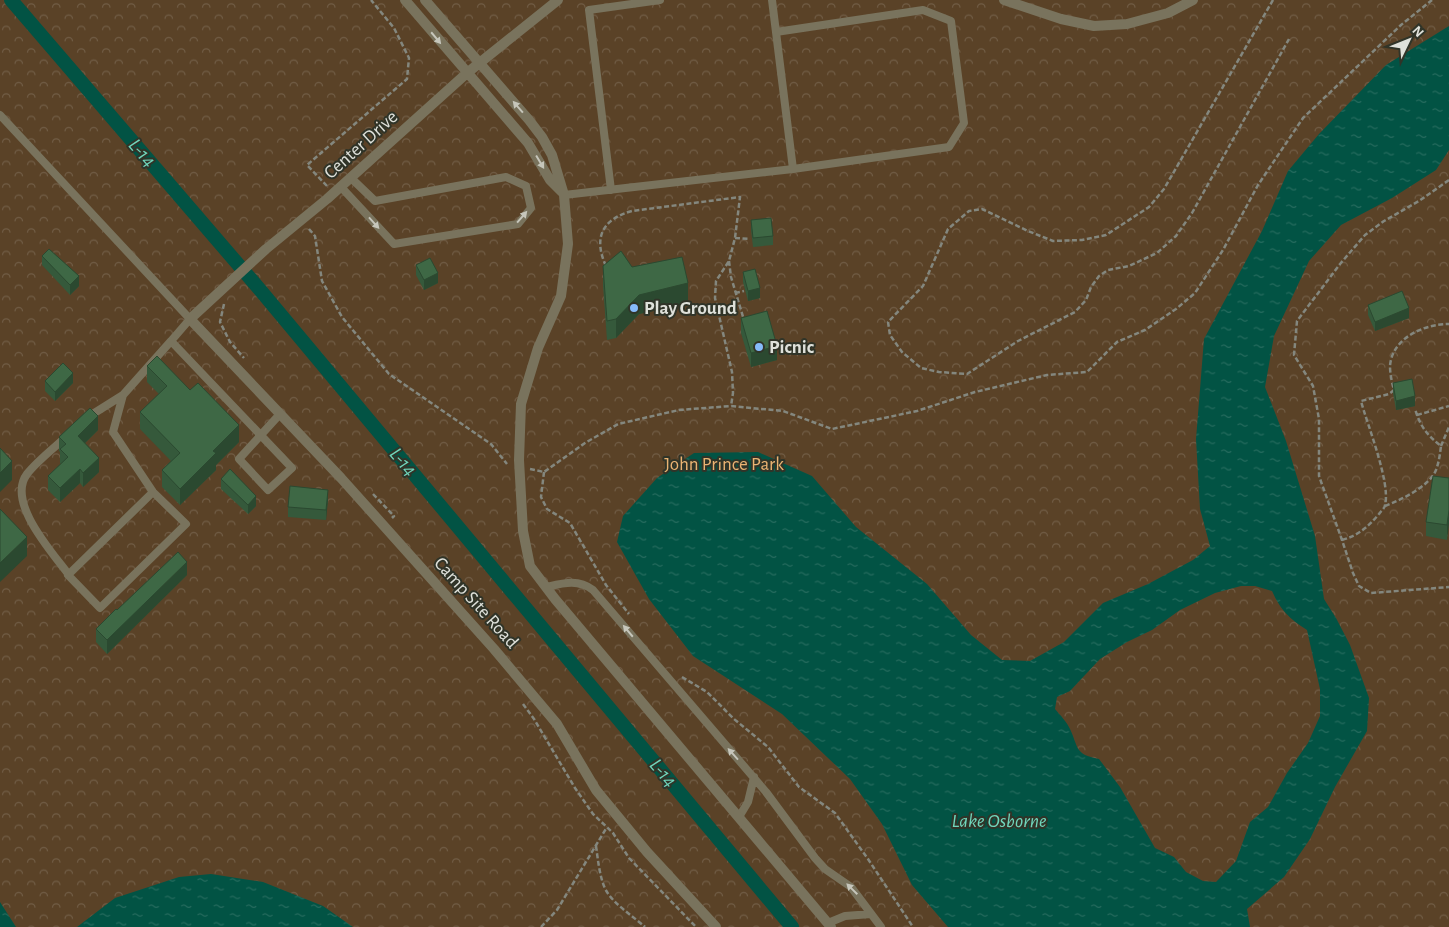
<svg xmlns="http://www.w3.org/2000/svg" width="1449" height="927" viewBox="0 0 1449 927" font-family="'Alegreya Sans',sans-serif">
  <defs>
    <pattern id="forest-crowns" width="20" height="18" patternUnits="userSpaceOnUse" patternTransform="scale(1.25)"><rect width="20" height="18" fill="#5a4227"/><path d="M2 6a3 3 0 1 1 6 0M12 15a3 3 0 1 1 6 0" fill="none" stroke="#715d46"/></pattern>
    <pattern id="water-ripples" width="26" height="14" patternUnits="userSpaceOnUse" patternTransform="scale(1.25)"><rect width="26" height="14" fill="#025344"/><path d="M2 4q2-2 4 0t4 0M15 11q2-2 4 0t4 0" fill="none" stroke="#266b5e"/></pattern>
  </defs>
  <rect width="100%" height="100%" fill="#303428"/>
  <path fill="url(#forest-crowns)" d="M 0,0 L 1449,0 L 1449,927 L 0,927 Z"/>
  <path fill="url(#water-ripples)" fill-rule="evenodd" d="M 1449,26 L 1449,150 L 1436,170 L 1392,198 L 1341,225 L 1309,261 L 1274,336 L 1265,387 L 1286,441 L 1315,536 L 1324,599 L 1336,618 L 1350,645 L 1369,698 L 1367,731 L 1335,787 L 1310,839 L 1284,877 L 1247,909 L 1250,927 L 948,927 L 912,885 L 882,824 L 850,779 L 782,714 L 693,656 L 649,599 L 617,542 L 623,516 L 657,478 L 694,453 L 758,452 L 812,476 L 856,527 L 927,584 L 971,635 L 1002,660 L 1030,661 L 1064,642 L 1103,603 L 1148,584 L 1193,560 L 1210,546 L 1200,509 L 1196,439 L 1204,339 L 1262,231 L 1288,171 L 1319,134 L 1386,65 ZM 1241,586 L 1255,586 L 1272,591 C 1281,611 1289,618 1307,630 L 1320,689 L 1320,716 L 1308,743 L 1287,773 L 1268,807 L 1250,822 L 1236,861 L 1216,882 L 1203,881 L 1186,872 L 1174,857 L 1155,848 L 1120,787 L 1099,759 C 1074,754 1079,748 1070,729 C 1067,722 1060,715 1055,709 L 1057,697 L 1070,691 L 1100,659 L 1127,642 L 1152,630 L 1180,610 L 1215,593 Z
    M 211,874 L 263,882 L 323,906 L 353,927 L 77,927 L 115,898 L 179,877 Z
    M 0,902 L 16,927 L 0,927 Z"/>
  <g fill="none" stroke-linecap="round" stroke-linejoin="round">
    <path stroke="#025344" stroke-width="14" d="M 11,0 L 261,291 L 792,927"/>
    <path stroke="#84877e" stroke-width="2.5" stroke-dasharray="5 2.5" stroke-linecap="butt" d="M 1273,0 L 1164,189 L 1149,207 L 1106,235 L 1082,240 L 1053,241 L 1028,231 L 982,209 L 969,211 L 948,229 L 923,286 L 888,322 L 890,335 L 902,352 L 921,368 L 939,372 L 967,374 L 1018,341 L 1075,312 L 1086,300 L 1091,287 L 1099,276 L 1108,270 L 1129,266 L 1157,253 L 1176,236 L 1192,213 L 1289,39
      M 1449,180 L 1419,201 L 1384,221 L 1365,235 L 1340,264 L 1297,321 L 1294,355 L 1313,386 L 1319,419 L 1319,476 L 1342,540 L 1353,573 L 1359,586 L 1371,593 L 1449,587
      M 327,186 L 307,165 L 407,79 L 409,58 L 394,28 L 371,0
      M 309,229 L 315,236 L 322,281 L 342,317 L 389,374 L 491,444 L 507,464
      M 735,238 L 750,239
      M 729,261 L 731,277 L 744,320
      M 606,266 C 593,238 602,219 632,211 L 740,197 L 735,238 L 729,261 L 716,281 L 715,298 L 732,372 L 733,393 L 731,406
      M 735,293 L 744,291
      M 224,304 L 220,322 L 230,342 L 244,358
      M 1417,415 L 1449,406
      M 1441,446 L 1449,427
      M 530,469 L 544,472 L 585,443 L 618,424 L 679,410 L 731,406 L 783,411 L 832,429 L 917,411 L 975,392 L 1047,375 L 1087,372 L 1117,342 L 1145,330 L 1176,309 L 1195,293 L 1223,250 L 1258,185 L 1303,118 L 1401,25 L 1432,0
      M 544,472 L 541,497 L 547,509 L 570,523 L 606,585 L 629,614
      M 373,494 L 394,516 L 392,518
      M 1385,506 C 1401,500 1430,486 1436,470 C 1439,462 1440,454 1441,446 C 1427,435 1420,426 1415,409
      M 1342,540 C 1359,535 1368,527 1379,514 C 1381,511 1385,508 1385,505 C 1391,483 1367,424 1361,401 L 1389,394 L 1394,390 C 1392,383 1390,374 1390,366 C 1392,338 1424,324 1449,324
      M 682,677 L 707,692 L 734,719 L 768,747 L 799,787 L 835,813 L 868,859 L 913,927
      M 523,704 L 534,719 L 575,788 L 593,814 L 613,833 L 629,858 L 696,927
      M 596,846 C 598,860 600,881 607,892 C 615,905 634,917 645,927
      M 541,927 L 557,910 L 607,827"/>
    <path stroke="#79735d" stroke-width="8" d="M 776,32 L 923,10 L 951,21 L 964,123 L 949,147 L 793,169
      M 0,115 L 190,319 L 171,341 L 292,468 L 268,490 L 239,459 L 280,414
      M 341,187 L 394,244 L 518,224 L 531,208 L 526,186 L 506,177 L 375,201 L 351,178
      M 611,190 L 589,10 L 660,0
      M 564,195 L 793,169 L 772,0
      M 88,417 L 123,395
      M 66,437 C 55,447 36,462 27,474 C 6,502 52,552 69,575
      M 153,492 L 68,575 L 100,608 L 186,524 L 153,492 L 113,432 L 123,395 L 171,341
      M 546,587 C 564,583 578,579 593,590 L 766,792 L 815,858 L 825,869 L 851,887 L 881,927
      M 739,817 L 748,802 L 754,777
      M 828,923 L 845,916 L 871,914"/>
    <path stroke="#79735d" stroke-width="10" d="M 405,0 L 528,143 L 550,180 L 562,192
      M 425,0 L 529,120 L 542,137 L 552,155 L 564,195 L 568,244 L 561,296 L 538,348 L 521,404 L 519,460 L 523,531 L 530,566 L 555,599 L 831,927
      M 558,0 L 467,73 L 327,199 L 266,249 L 190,319 L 341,478 L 494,649 L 557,724 L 596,790 L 647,852 L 716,927
      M 1004,0 L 1061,19 L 1094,26 L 1127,24 L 1168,13 L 1193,0"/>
  </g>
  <path fill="#35593b" d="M 751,220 L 773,236 L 773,245 L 753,247 L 751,230 Z
    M 42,256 L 79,286 L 70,295 L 42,265 Z
    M 416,265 L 438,283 L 424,290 L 416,275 Z
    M 603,266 L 632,267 L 688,303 L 639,314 L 616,338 L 607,340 L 603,286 Z
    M 743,272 L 760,298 L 748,301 L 743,282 Z
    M 1368,305 L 1409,318 L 1375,331 L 1368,315 Z
    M 741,318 L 777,360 L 751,367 L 741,333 Z
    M 147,366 L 239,442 L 216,465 L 216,470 L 180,505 L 162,487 L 162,470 L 171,461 L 140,429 L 140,412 L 159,394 L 147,382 Z
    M 45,381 L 73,383 L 55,401 L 45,391 Z
    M 1393,383 L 1415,406 L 1396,410 L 1393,393 Z
    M 98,430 L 84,444 L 99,472 L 83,487 L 80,483 L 60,502 L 48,490 L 48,476 L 61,464 L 60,463 L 60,452 L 59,451 L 59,437 Z
    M 1449,478 L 1447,540 L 1426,536 L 1426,522 Z
    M 221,479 L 256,506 L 248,514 L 221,489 Z
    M 328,499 L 326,520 L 288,517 L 288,507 Z
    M 187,575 L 107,654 L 96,642 L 96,629 L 117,610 Z"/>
  <path fill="#2b4930" d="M 438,273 L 438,283 L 424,290 L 424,280 Z
    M 79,276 L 79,286 L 70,295 L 70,285 Z
    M 688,283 L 688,303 L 639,314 L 616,338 L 616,319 L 639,295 Z
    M 760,288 L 760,298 L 748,301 L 748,291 Z
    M 1409,308 L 1409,318 L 1375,331 L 1375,322 Z
    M 777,346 L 777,360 L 751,367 L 751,353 Z
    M 73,373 L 73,383 L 55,401 L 55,392 Z
    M 1415,396 L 1415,406 L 1396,410 L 1396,401 Z
    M 98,416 L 98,430 L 78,450 L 78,436 Z
    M 239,425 L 239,442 L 216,465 L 216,470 L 180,505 L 180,489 L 213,451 Z
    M 99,458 L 99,472 L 83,487 L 83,473 Z
    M 12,461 L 12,480 L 0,492 L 0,473 Z
    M 80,469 L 80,483 L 60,502 L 60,488 Z
    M 328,490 L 328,499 L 326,520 L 326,510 Z
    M 256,496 L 256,506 L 248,514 L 248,505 Z
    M 1449,510 L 1449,524 L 1447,540 L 1447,525 Z
    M 27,537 L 27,556 L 0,582 L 0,563 Z
    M 187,562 L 187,575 L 107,654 L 107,640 Z"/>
  <path fill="#3e6845" stroke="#2b4930" d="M 771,218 L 773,236 L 753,238 L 751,220 Z
    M 49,249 L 79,276 L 70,285 L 42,256 Z
    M 621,251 L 632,267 L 682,257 L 688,283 L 639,295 L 616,319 L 607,321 L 603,266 Z
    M 430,258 L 438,273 L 424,280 L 416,265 Z
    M 755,269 L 760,288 L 748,291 L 743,272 Z
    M 1402,291 L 1409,308 L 1375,322 L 1368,305 Z
    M 767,311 L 777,346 L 751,353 L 741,318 Z
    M 157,356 L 190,390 L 198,383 L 239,425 L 213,451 L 216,453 L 180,489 L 162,470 L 180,453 L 140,412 L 167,386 L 147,366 Z
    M 63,363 L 73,373 L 55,392 L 45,381 Z
    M 1412,379 L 1415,396 L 1396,401 L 1393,383 Z
    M 90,408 L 98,416 L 78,436 L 99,458 L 83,473 L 80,469 L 60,488 L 48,476 L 68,457 L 60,449 L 66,444 L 59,437 Z
    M 0,448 L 12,461 L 0,473 Z
    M 230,469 L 256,496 L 248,505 L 221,479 Z
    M 1433,476 L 1449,478 L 1449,510 L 1447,525 L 1426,522 Z
    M 290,486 L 328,490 L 326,510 L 288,507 Z
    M 0,509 L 27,537 L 0,563 Z
    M 178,552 L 187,562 L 107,640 L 96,629 L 116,609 L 117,610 Z"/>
  <defs><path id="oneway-solid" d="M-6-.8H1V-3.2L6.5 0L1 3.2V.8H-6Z" transform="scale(1.25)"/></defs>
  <g fill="#c6c6bb">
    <use href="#oneway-solid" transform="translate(436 38) rotate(50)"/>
    <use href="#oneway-solid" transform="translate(518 107) rotate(-131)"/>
    <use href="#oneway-solid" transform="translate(540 162) rotate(59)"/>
    <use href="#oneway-solid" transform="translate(522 217) rotate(-49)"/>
    <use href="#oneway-solid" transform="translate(374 223) rotate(48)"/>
    <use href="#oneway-solid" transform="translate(628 631) rotate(-130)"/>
    <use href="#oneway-solid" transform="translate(733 754) rotate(-132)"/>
    <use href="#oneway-solid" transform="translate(852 889) rotate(-135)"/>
  </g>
  <g fill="#86bbfb" stroke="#303428" stroke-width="2">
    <circle cx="634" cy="308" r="5"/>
    <circle cx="759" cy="347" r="5"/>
  </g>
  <g text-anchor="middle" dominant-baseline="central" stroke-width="4" stroke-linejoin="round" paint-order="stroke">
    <g font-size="19" fill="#dfe1da" stroke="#303428">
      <text transform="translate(361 145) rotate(-42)">Center Drive</text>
      <text transform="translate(476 603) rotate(48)">Camp Site Road</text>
    </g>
    <g font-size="19" font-weight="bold" fill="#dfe1da" stroke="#303428" text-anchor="start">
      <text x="644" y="308">Play Ground</text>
      <text x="769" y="347">Picnic</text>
    </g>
    <g font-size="19" fill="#eab372" stroke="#303428">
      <text x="724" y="464">John Prince Park</text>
    </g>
    <g font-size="20" font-style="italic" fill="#70d6bc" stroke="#303428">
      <text transform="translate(142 153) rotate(49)">L-14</text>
      <text transform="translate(403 462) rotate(50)">L-14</text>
      <text transform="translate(663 773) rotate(50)">L-14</text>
      <text x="999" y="821">Lake Osborne</text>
    </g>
  </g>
  <g transform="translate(1409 40) rotate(47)" stroke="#303428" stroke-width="4" paint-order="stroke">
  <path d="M0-4L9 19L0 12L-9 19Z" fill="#dfe1da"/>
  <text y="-8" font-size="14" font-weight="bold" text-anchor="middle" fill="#dfe1da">N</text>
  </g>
</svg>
